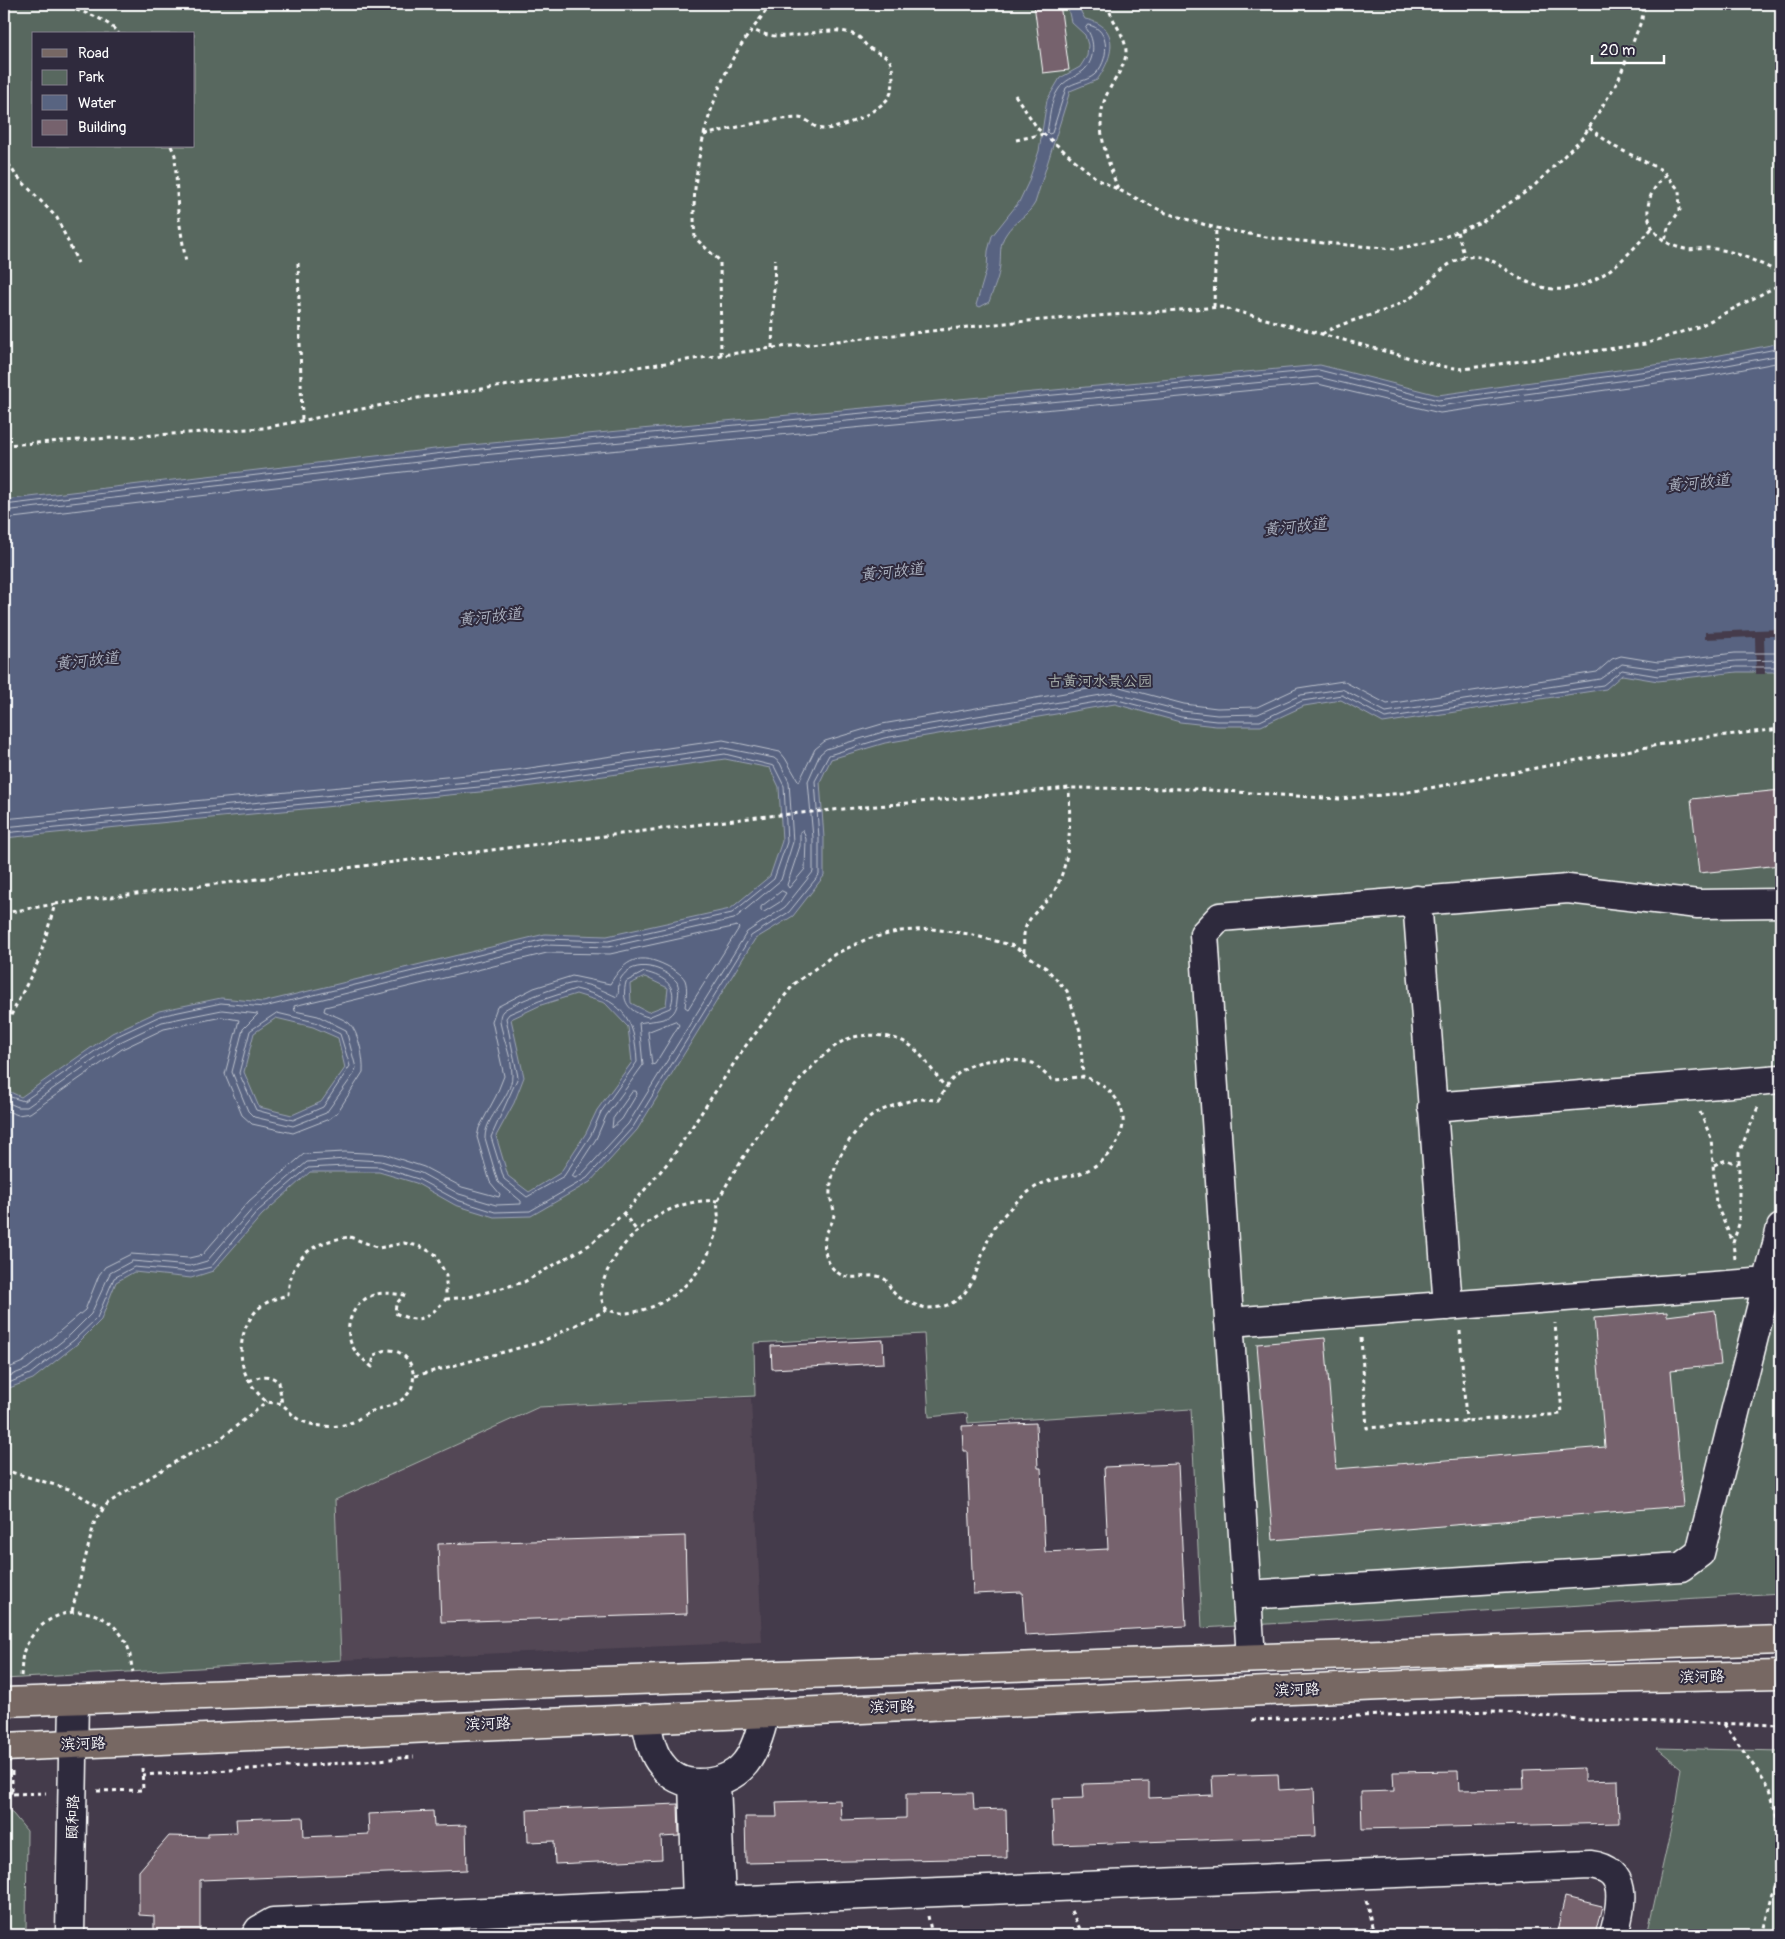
<svg xmlns="http://www.w3.org/2000/svg" width="1785" height="1939" viewBox="0 0 1785 1939" font-family="Pangolin,'LXGW WenKai TC',sans-serif">
  <rect width="100%" height="100%" fill="#443b4b"/>
  <filter id="ink" filterUnits="userSpaceOnUse"><feTurbulence type="fractalNoise" baseFrequency=".02" numOctaves="2"/><feDisplacementMap in="SourceGraphic" scale="10" xChannelSelector="R" yChannelSelector="G"/><feConvolveMatrix kernelMatrix="1 2 1 2 8 2 1 2 1" color-interpolation-filters="sRGB"/></filter>
  <g filter="url(#ink)">
    <path fill="#534755" d="M 751,1398 L 762,1642 L 341,1660 L 335,1500 L 539,1407 Z"/>
    <path fill="#58685f" stroke="#acb4af" fill-rule="evenodd" d="M 4,4 L 1781,4 L 1781,1593 L 1202,1628 L 1191,1409 L 968,1423 L 967,1413 L 929,1417 L 924,1334 L 754,1343 L 755,1396 L 539,1407 L 335,1500 L 341,1660 L 4,1679 ZM 34,34 L 194,34 L 194,146 L 34,146 Z
      M 1657,1748 L 1781,1751 L 1781,1935 L 1647,1935 L 1674,1815 L 1681,1768 Z
      M 4,1807 L 13,1814 L 27,1831 L 26,1935 L 4,1935 Z
      M 1500,1929 L 1500,1935 L 1422,1935 L 1421,1932 Z"/>
    <path fill="#586481" stroke="#9ba2b3" fill-rule="evenodd" d="M 1067,4 L 1081,4 L 1081,12 L 1085,19 C 1122,26 1113,58 1097,80 L 1070,91 L 1035,203 C 1028,216 1013,222 1006,234 C 999,244 1001,254 1000,265 C 999,278 993,290 989,302 L 980,307 L 976,305 L 987,268 L 988,251 L 992,236 L 1019,202 L 1028,183 L 1039,151 L 1047,100 L 1060,78 L 1080,67 L 1087,56 L 1088,45 L 1085,35 L 1071,22 Z
      M 1781,343 L 1781,672 L 1737,672 L 1658,681 L 1622,675 L 1606,689 L 1383,723 L 1341,700 L 1304,706 L 1261,726 L 1216,726 L 1180,722 L 1115,704 L 885,743 L 831,759 L 820,782 L 824,838 L 824,876 L 793,916 L 755,939 L 637,1130 L 590,1182 L 531,1216 L 494,1217 L 455,1205 L 416,1183 L 379,1172 L 310,1172 L 262,1215 L 213,1271 L 191,1278 L 134,1272 L 116,1282 L 101,1320 L 77,1344 L 33,1379 L 4,1390 L 4,1089 L 21,1097 L 112,1033 L 159,1011 L 221,998 L 263,1002 L 545,934 L 607,936 L 730,909 L 770,876 L 782,841 L 779,787 L 770,768 L 725,759 L 511,789 L 4,838 L 4,500 L 460,446 L 1320,365 L 1438,395 L 1705,358 ZM 645,977 L 668,988 L 666,1005 L 648,1012 L 631,1003 L 630,984 ZM 576,994 L 605,1003 L 628,1027 L 632,1062 L 597,1110 L 586,1133 L 560,1173 L 529,1192 L 508,1176 L 496,1136 L 514,1103 L 524,1077 L 511,1019 L 541,1005 ZM 276,1018 L 313,1027 L 338,1038 L 345,1068 L 321,1102 L 292,1115 L 259,1107 L 244,1072 L 254,1033 Z"/>
    <path fill="#443b4b" d="M 1781,629 L 1781,636 L 1764,636 L 1765,674 L 1756,674 L 1755,637 L 1705,639 L 1705,632 Z"/>
    <g fill="none" stroke-linecap="round" stroke-linejoin="round">
      <path stroke="#bcc1cd" stroke-width="1" d="M 1088,25 C 1112,28 1109,63 1094,75 C 1087,81 1074,82 1066,88 L 1052,133 L 1049,134 L 1047,132 C 1050,118 1050,102 1058,90 C 1064,80 1074,78 1083,71 C 1095,61 1096,40 1086,28 Z
        M 4,505 L 460,451 L 1319,370 L 1438,400 L 1705,363 L 1781,348
        M 4,511 L 461,457 L 1318,377 L 1439,406 L 1706,369 L 1781,355
        M 4,519 L 462,465 L 1318,384 L 1440,413 L 1707,376 L 1781,362
        M 4,819 L 509,771 L 723,740 L 780,752 L 785,758 L 799,782 L 815,749 L 825,741 L 882,724 L 1112,685 L 1184,704 L 1217,708 L 1257,707 L 1298,688 L 1343,681 L 1387,704 L 1597,672 L 1612,659 L 1621,656 L 1658,662 L 1735,653 L 1781,653
        M 4,827 L 509,778 L 724,748 L 774,758 L 780,763 L 789,782 L 793,842 L 781,880 L 734,919 L 609,947 L 546,945 L 294,1006 L 295,1011 L 318,1016 L 346,1030 L 356,1068 L 354,1074 L 326,1113 L 293,1126 L 254,1117 L 248,1111 L 232,1072 L 243,1029 L 258,1014 L 222,1010 L 162,1022 L 118,1043 L 27,1107 L 18,1107 L 4,1101
        M 803,830 L 806,839 L 805,869 L 789,888 L 787,885 L 800,846 L 800,832 Z
        M 4,833 L 510,784 L 725,754 L 774,766 L 784,786 L 787,842 L 774,879 L 732,913 L 608,941 L 545,939 L 264,1007 L 221,1003 L 160,1016 L 115,1037 L 24,1101 L 4,1095
        M 782,891 L 786,893 L 780,902 L 764,912 L 761,911 L 761,907 Z
        M 645,972 C 665,977 679,986 670,1008 L 648,1017 C 628,1011 621,1002 626,982 Z
        M 576,989 C 621,1000 635,1016 637,1062 L 601,1112 L 591,1135 L 564,1176 L 527,1197 L 504,1179 L 491,1137 L 518,1077 L 506,1018 L 509,1014 L 539,1001 Z
        M 277,1013 L 315,1022 L 340,1034 L 350,1066 L 323,1107 L 293,1120 L 256,1110 L 239,1073 L 250,1031 Z
        M 676,1021 L 679,1025 L 655,1064 L 652,1065 L 648,1032 Z
        M 633,1091 L 636,1091 L 637,1094 L 622,1119 L 612,1128 L 613,1119 Z
        M 4,1110 L 18,1115 L 30,1113 L 122,1049 L 164,1029 L 222,1017 L 239,1020 L 225,1074 L 242,1115 L 252,1124 L 293,1133 L 329,1119 L 337,1113 L 363,1072 C 364,1060 359,1032 349,1023 C 342,1018 332,1015 324,1011 L 325,1007 L 547,953 L 610,954 L 737,926 L 739,928 L 688,1009 L 685,1007 C 686,999 688,988 685,980 C 681,973 674,970 667,966 C 639,952 625,959 610,984 L 572,976 L 534,988 L 497,1007 L 492,1021 L 504,1076 L 496,1096 L 479,1128 L 477,1137 L 490,1182 L 500,1194 L 499,1197 L 462,1187 L 424,1167 L 384,1154 L 345,1152 L 304,1154 L 249,1201 L 202,1255 L 189,1258 L 131,1254 L 105,1267 L 99,1275 L 85,1310 L 23,1362 L 4,1370
        M 4,1378 L 27,1369 L 70,1335 L 91,1314 L 110,1273 L 132,1261 L 190,1266 L 207,1261 L 254,1207 L 307,1162 L 345,1159 L 381,1161 L 421,1173 L 459,1194 L 496,1205 L 521,1204 L 521,1201 L 498,1182 L 485,1138 C 485,1116 512,1098 512,1075 C 512,1058 503,1038 500,1022 C 500,1018 500,1014 503,1011 C 510,1004 567,982 577,983 C 591,984 606,992 617,997 C 620,992 617,984 621,978 C 634,958 664,967 677,982 C 679,987 679,992 678,998 C 677,1023 657,1019 639,1023 L 643,1065 L 606,1116 L 596,1139 L 572,1176 L 575,1178 L 583,1173 L 628,1124 L 747,932 L 785,907 L 813,872 L 813,838 L 808,781 L 820,754 L 826,749 L 883,732 L 1113,693 L 1182,711 L 1217,715 L 1258,714 L 1301,695 L 1342,689 L 1386,712 L 1600,679 L 1622,664 L 1658,669 L 1736,661 L 1781,660
        M 4,1385 L 30,1374 L 74,1340 L 97,1318 L 114,1278 L 134,1267 L 190,1272 L 211,1267 L 258,1211 L 308,1168 L 345,1166 L 380,1167 L 418,1179 L 457,1200 L 495,1212 L 530,1211 L 587,1178 L 633,1127 L 751,936 L 789,912 L 819,875 L 819,838 L 815,781 L 829,755 L 884,738 L 1114,699 L 1181,717 L 1216,721 L 1260,721 L 1302,701 L 1342,695 L 1385,718 L 1603,685 L 1622,670 L 1658,676 L 1736,667 L 1781,667"/>
    </g>
    <path fill="#76626d" stroke="#fff" d="M 1034,4 L 1060,4 L 1069,70 L 1043,73 Z
      M 1781,790 L 1781,865 L 1699,873 L 1691,799 Z
      M 1715,1310 L 1721,1365 L 1671,1370 L 1683,1506 L 1273,1540 L 1257,1344 L 1325,1338 L 1336,1469 L 1605,1447 L 1594,1318 L 1667,1312 L 1667,1316 Z
      M 883,1340 L 884,1363 L 772,1369 L 771,1346 Z
      M 1036,1423 L 1038,1468 L 1041,1468 L 1045,1552 L 1108,1549 L 1104,1467 L 1178,1464 L 1186,1626 L 1025,1635 L 1022,1592 L 973,1594 L 967,1451 L 963,1451 L 962,1426 Z
      M 685,1536 L 687,1614 L 441,1622 L 438,1544 Z
      M 1584,1768 L 1584,1781 L 1618,1780 L 1619,1823 L 1362,1829 L 1361,1792 L 1394,1791 L 1393,1772 L 1458,1771 L 1459,1790 L 1524,1789 L 1523,1770 Z
      M 1278,1774 L 1279,1790 L 1314,1788 L 1316,1836 L 1054,1845 L 1052,1799 L 1084,1798 L 1083,1784 L 1149,1782 L 1149,1798 L 1213,1795 L 1212,1776 Z
      M 973,1793 L 974,1810 L 1006,1809 L 1007,1858 L 746,1863 L 745,1817 L 777,1817 L 776,1802 L 840,1800 L 841,1820 L 906,1818 L 906,1794 Z
      M 678,1804 L 679,1836 L 661,1837 L 662,1859 L 555,1864 L 554,1841 L 528,1842 L 527,1810 Z
      M 433,1811 L 434,1826 L 466,1825 L 467,1870 L 200,1880 L 200,1935 L 154,1935 L 154,1916 L 139,1915 L 139,1871 L 169,1836 L 208,1837 L 208,1833 L 237,1832 L 236,1819 L 303,1817 L 304,1837 L 369,1834 L 368,1814 Z
      M 1565,1897 L 1602,1906 L 1595,1935 L 1556,1935 Z"/>
    <g fill="none" stroke-linecap="round" stroke-linejoin="round">
      <g stroke="#fff" stroke-width="31">
        <path id="minor" d="M 1417,900 L 1448,1306
          M 1432,1107 L 1781,1079
          M 1229,1322 L 1768,1282
          M 1247,1595 L 1681,1567 L 1700,1553 L 1781,1228
          M 1251,1658 L 1204,934 L 1220,917 L 1568,889 L 1698,904 L 1781,903
          M 645,1718 C 649,1734 651,1752 662,1765 C 671,1777 682,1783 698,1783 C 744,1783 756,1753 765,1713
          M 693,1783 L 697,1902
          M 716,1783 L 721,1902
          M 70,1935 L 74,1699
          M 256,1935 L 259,1930 L 273,1922 L 697,1902 L 1590,1865 C 1631,1870 1621,1906 1614,1935"/>
      </g>
      <g stroke="#fff" stroke-width="31">
        <path id="major" d="M 4,1702 L 1781,1640
          M 4,1747 L 1495,1681 L 1781,1675"/>
      </g>
      <path stroke="#fff" stroke-width="3" stroke-dasharray="4 4" stroke-linecap="butt" d="M 1108,4 C 1110,21 1127,35 1126,54 C 1124,70 1110,84 1105,99 C 1094,128 1108,161 1118,189
        M 1774,4 L 1781,8
        M 76,10 C 93,15 107,20 119,34
        M 1015,95 L 1038,129 L 1097,179 L 1166,213 L 1216,228 L 1277,239 L 1396,249 L 1435,241 L 1483,221 L 1533,187 L 1583,137 L 1618,81 L 1642,19 L 1644,4
        M 1589,128 L 1615,147 L 1662,170 L 1679,190 L 1680,210 L 1668,228 L 1665,241
        M 704,135 C 735,128 766,119 798,118 C 807,118 811,125 818,128 C 834,134 880,111 889,97 C 892,91 893,86 893,79 C 892,55 888,58 871,49 C 865,46 862,38 857,36 C 828,20 789,48 753,30
        M 1016,140 L 1044,134
        M 171,146 L 175,155 L 178,213 L 186,263
        M 4,157 L 15,174 L 57,218 L 78,263
        M 1666,175 C 1636,201 1644,241 1685,249 C 1692,251 1700,248 1708,248 C 1715,249 1724,250 1731,252 C 1748,257 1765,266 1781,273
        M 1457,232 L 1465,257
        M 298,263 L 302,420
        M 1214,307 L 1216,228
        M 1322,334 C 1349,318 1380,316 1407,300 C 1428,288 1443,260 1468,257 C 1487,254 1501,266 1516,276 C 1574,311 1616,270 1652,228
        M 772,348 L 775,259
        M 721,355 L 720,261 L 695,238 C 690,178 704,116 731,62 C 741,43 756,25 768,8 L 769,4
        M 4,445 L 264,428 L 418,398 L 772,348 L 1015,322 L 1221,307 L 1440,366 L 1463,369 L 1645,344 L 1700,326 L 1781,284
        M 55,904 L 758,817 L 1069,788 L 1195,789 L 1339,799 L 1403,793 L 1690,739 L 1781,729
        M 4,913 L 55,904 L 39,960 L 4,1029
        M 1024,952 C 1024,946 1023,936 1025,929 C 1030,913 1047,904 1055,890 C 1072,858 1070,823 1069,788
        M 4,1018 L 6,1025
        M 1007,1059 L 1033,1063 L 1052,1080 C 1062,1080 1072,1077 1082,1077 C 1092,1077 1108,1089 1114,1096 C 1139,1126 1108,1165 1078,1174 C 1066,1177 1052,1179 1041,1184 C 1025,1192 1007,1210 997,1224 C 974,1255 981,1308 928,1308 C 919,1307 900,1300 894,1293 C 889,1288 889,1281 883,1278 C 869,1271 851,1284 837,1272 C 827,1265 823,1250 825,1238 C 826,1230 834,1223 834,1213 C 834,1206 829,1199 830,1191 C 832,1166 847,1139 865,1122 C 876,1110 897,1104 913,1100 C 921,1098 930,1100 939,1100 C 954,1068 974,1060 1007,1059 Z
        M 1700,1112 L 1711,1138 L 1716,1204 L 1733,1242
        M 1714,1165 L 1726,1160 L 1738,1164
        M 718,1201 C 671,1197 624,1232 606,1274 C 601,1287 598,1298 607,1310 C 613,1311 620,1314 625,1313 C 662,1311 699,1281 711,1247 C 714,1239 717,1230 718,1221 C 719,1214 716,1205 719,1199 C 739,1159 806,1059 845,1040 C 863,1032 895,1034 911,1046 C 922,1054 936,1076 945,1087
        M 623,1213 L 637,1231
        M 350,1237 L 379,1248 L 404,1243 L 419,1246 L 435,1254 L 446,1275 L 446,1299 C 428,1318 421,1325 395,1313 L 396,1304 L 404,1295 C 395,1294 385,1292 377,1294 C 357,1298 344,1321 350,1340 C 353,1352 363,1359 372,1367 L 374,1355 C 378,1354 384,1350 388,1350 C 411,1350 421,1379 407,1395 C 396,1407 384,1406 370,1412 C 363,1415 357,1421 350,1423 C 336,1429 312,1427 298,1419 C 292,1416 288,1408 281,1404 C 277,1402 270,1404 266,1401 C 261,1398 252,1386 249,1381 C 234,1356 241,1318 266,1303 C 273,1299 281,1297 288,1295 C 290,1256 314,1241 350,1237 Z
        M 1735,1259 L 1733,1243 L 1739,1224 L 1739,1153 L 1758,1107
        M 446,1299 L 469,1297 L 524,1282 L 591,1244 L 630,1207 L 671,1159 L 744,1048 L 794,984 L 835,954 L 867,939 L 901,931 L 932,929 L 969,934 L 1014,946 L 1046,968 L 1067,991 L 1080,1031 L 1083,1077
        M 1460,1331 L 1466,1421
        M 1361,1338 L 1367,1428 L 1562,1414 L 1555,1323
        M 415,1376 L 541,1342 L 607,1310
        M 249,1381 C 261,1376 268,1373 279,1382 L 282,1405
        M 4,1470 L 69,1489 L 103,1509
        M 72,1611 L 95,1520 L 108,1503 L 180,1459 L 218,1441 L 267,1401
        M 21,1676 C 22,1666 21,1655 26,1646 C 46,1605 100,1599 124,1639 C 131,1650 130,1661 133,1672
        M 1252,1720 L 1492,1711 L 1589,1720 L 1781,1725
        M 1724,1724 L 1770,1789 L 1781,1834
        M 12,1771 L 12,1794 L 46,1793
        M 142,1775 L 303,1766 L 414,1757
        M 4,1786 L 12,1793
        M 97,1791 L 143,1790 L 142,1767
        M 1366,1900 L 1374,1935
        M 1071,1911 L 1083,1935
        M 928,1916 L 932,1935
        M 1134,1935 L 1135,1935
        M 1762,1935 L 1781,1863"/>
      <use href="#minor" stroke="#2f2a3d" stroke-width="28"/>
      <use href="#major" stroke="#776864" stroke-width="28"/>
    </g>
  </g>
  <g text-anchor="middle" dominant-baseline="central" stroke-width="4" stroke-linejoin="round" paint-order="stroke">
    <g font-size="15" fill="#acb4af" stroke="#2f2a3d">
      <text x="1100" y="681">古黄河水景公园</text>
    </g>
    <g font-size="15" fill="#fff" stroke="#2f2a3d">
      <text transform="translate(1702 1677) rotate(-1)">滨河路</text>
      <text transform="translate(1297 1690) rotate(-2)">滨河路</text>
      <text transform="translate(892 1707) rotate(-2)">滨河路</text>
      <text transform="translate(488 1724) rotate(-2)">滨河路</text>
      <text transform="translate(83 1744) rotate(-2)">滨河路</text>
      <text transform="translate(73 1817) rotate(-88)">颐和路</text>
    </g>
    <g font-size="16" font-style="italic" fill="#acb2c0" stroke="#2f2a3d">
      <text transform="translate(1698 483) rotate(-6)">黄河故道</text>
      <text transform="translate(1295 527) rotate(-6)">黄河故道</text>
      <text transform="translate(892 572) rotate(-6)">黄河故道</text>
      <text transform="translate(490 617) rotate(-6)">黄河故道</text>
      <text transform="translate(87 661) rotate(-6)">黄河故道</text>
    </g>
  </g>
  <rect width="1785" height="1939" fill="none" stroke="#2f2a3d" stroke-width="20"/>
  <rect x="10" y="10" width="1765" height="1919" fill="none" stroke="#fff" stroke-width="2" filter="url(#ink)"/>
  <rect x="32" y="32" width="162" height="115" fill="#2f2a3d" stroke="#827f8b"/>
  <rect x="42" y="49" width="25" height="8" fill="#776864" stroke="#827f8b"/>
  <text x="78" y="58" font-size="15" fill="#ffffff">Road</text>
  <rect x="42" y="70" width="25" height="15" fill="#58685f" stroke="#827f8b"/>
  <text x="78" y="82" font-size="15" fill="#ffffff">Park</text>
  <rect x="42" y="95" width="25" height="15" fill="#586481" stroke="#827f8b"/>
  <text x="78" y="108" font-size="15" fill="#ffffff">Water</text>
  <rect x="42" y="120" width="25" height="15" fill="#76626d" stroke="#827f8b"/>
  <text x="78" y="132" font-size="15" fill="#ffffff">Building</text>
  <path d="M1592 55v8h72v-8" fill="none" stroke="#ffffff" stroke-width="2.5"/>
  <text x="1600" y="55" font-size="15" fill="#ffffff" stroke="#2f2a3d" stroke-width="4" paint-order="stroke">20 m</text>
</svg>
